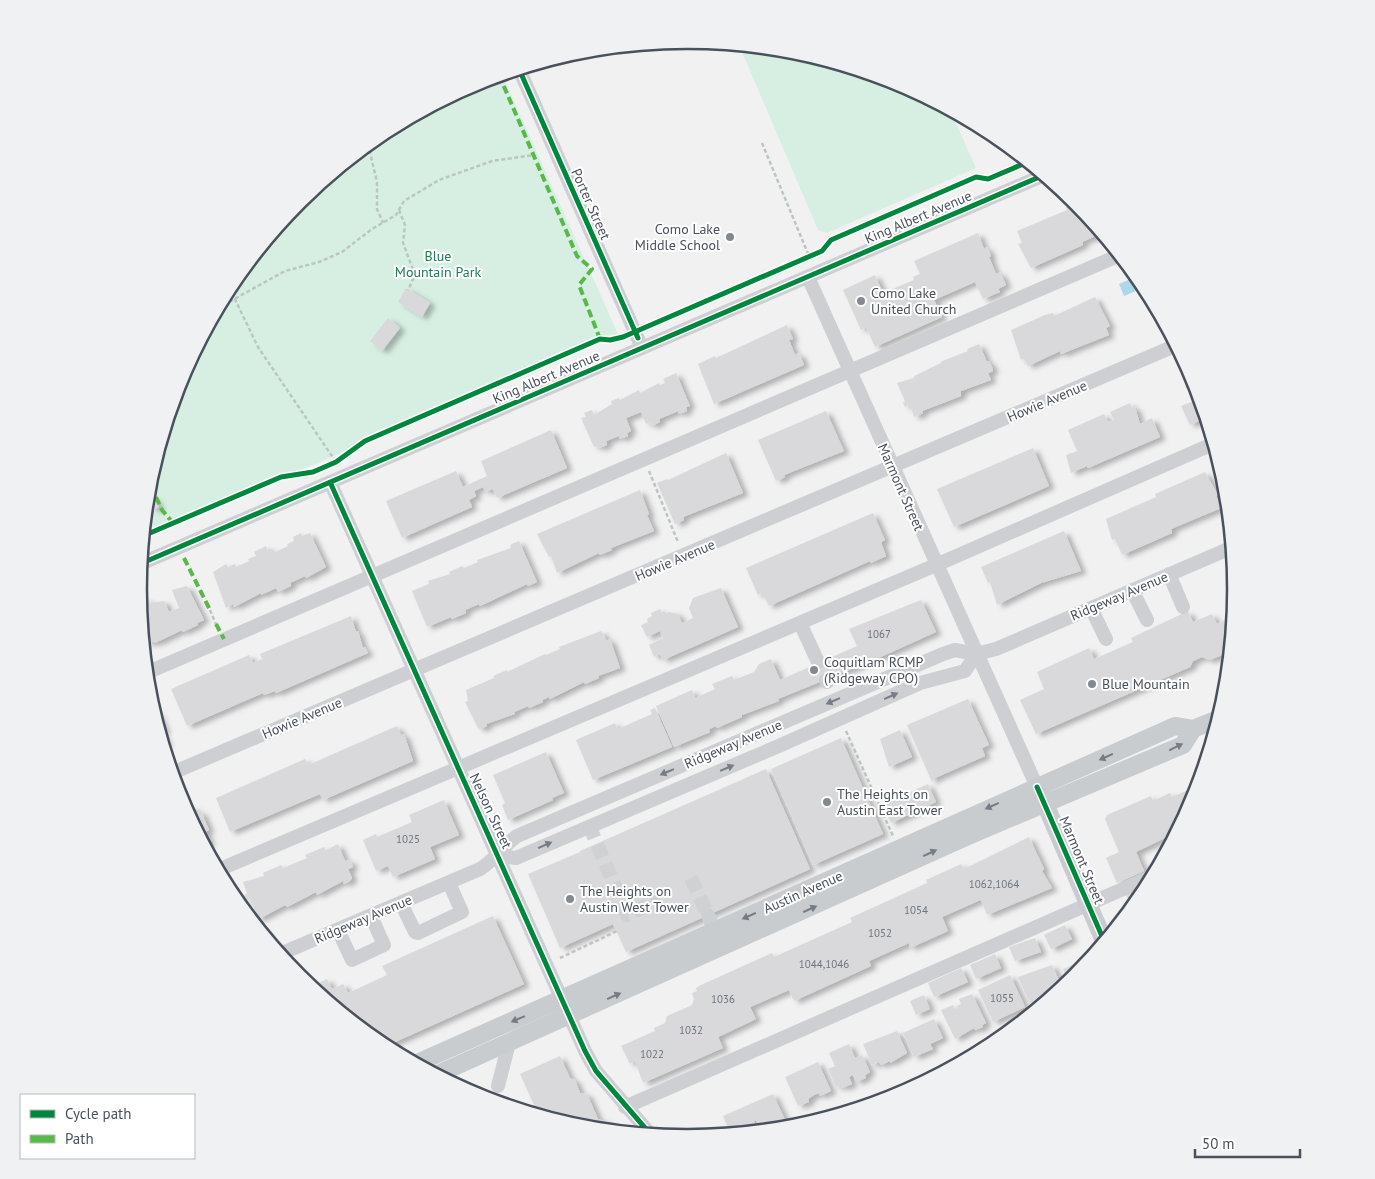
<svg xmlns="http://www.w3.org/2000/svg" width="1375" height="1179" viewBox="0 0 1375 1179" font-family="'PT Sans',sans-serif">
  <defs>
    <filter id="shadow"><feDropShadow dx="5.5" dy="3" stdDeviation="2.5" flood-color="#0004"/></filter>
  </defs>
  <rect width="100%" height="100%" fill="#f2f1f1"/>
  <path fill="#d7efe3" d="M 739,45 L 795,51 L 898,82 L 950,110 L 976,168 L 827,233 L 818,230 Z
    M 502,74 L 618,334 L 143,538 L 149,482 L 180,379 L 231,284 L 299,201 L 382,132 L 477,82 Z"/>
  <path fill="#add8eb" d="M 1137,276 L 1143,288 L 1124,296 L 1119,284 Z"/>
  <path fill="#d9d9db" filter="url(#shadow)" d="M 1077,202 L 1102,233 L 1082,242 L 1083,245 L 1031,268 L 1018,244 L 1022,243 L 1017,231 L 1067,210 L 1066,207 Z
    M 978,233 L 984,249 L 987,247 L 991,256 L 989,257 L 996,274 L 1000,272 L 1006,285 L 998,289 L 1000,292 L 983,299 L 975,282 L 934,300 L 942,317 L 875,347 L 866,327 L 861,330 L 843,290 L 875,275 L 883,293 L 914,280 L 913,277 L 920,274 L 914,261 Z
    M 406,288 L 430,303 L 422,317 L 398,302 Z
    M 1095,297 L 1110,326 L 1106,328 L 1109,335 L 1061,354 L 1060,351 L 1028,366 L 1024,359 L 1021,360 L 1011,330 L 1045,315 L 1053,313 L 1054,316 Z
    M 388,318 L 400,328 L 382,351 L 370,341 Z
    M 787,325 L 793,339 L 789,340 L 795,355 L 799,353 L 804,365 L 714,404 L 698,364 L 715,356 L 716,358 Z
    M 979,344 L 987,362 L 989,361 L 992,367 L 993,371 L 988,373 L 991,380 L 961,391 L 961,396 L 922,411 L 923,413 L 914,417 L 910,404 L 905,407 L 903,403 L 905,401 L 897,383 L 914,378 L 914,376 L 941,363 L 940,362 L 968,351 L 967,349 Z
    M 676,373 L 690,406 L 686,407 L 687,411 L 679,414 L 678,411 L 659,419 L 660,422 L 652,426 L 650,422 L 646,424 L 641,412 L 626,418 L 631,431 L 627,433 L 628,436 L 620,439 L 619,436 L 606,441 L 607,445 L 599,448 L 598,445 L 594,447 L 581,418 L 586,417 L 584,413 L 592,410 L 594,415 L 612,404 L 611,401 L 619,398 L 620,400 L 639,390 L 640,393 L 659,383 L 660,385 L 665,383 L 663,379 Z
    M 1194,376 L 1207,417 L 1190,425 L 1181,406 L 1194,401 L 1185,386 L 1188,384 L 1186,380 Z
    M 1130,403 L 1132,408 L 1135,407 L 1140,424 L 1152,418 L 1160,437 L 1088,468 L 1087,466 L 1071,473 L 1066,455 L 1077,451 L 1068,430 L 1104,414 L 1108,422 L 1114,420 L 1110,412 Z
    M 826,411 L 844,451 L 784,475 L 785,477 L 776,481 L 758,440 Z
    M 551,430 L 567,468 L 497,498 L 493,489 L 485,492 L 483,487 L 474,491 L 476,496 L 469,500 L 472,507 L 402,538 L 386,501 L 456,471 L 463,487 L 487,476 L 481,461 Z
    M 1033,448 L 1049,486 L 954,527 L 937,489 Z
    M 726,453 L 743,493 L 683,517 L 684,520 L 675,524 L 657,483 L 667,479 L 668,480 Z
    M 1205,472 L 1218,495 L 1216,496 L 1221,508 L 1171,529 L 1172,533 L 1122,555 L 1115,539 L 1112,540 L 1106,519 L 1156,497 L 1155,494 Z
    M 640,490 L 649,514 L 647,515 L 654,531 L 611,548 L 612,550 L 600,555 L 599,553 L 557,573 L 551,556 L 549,557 L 537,534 Z
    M 154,497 L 159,507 L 153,510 L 148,500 Z
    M 873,513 L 885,540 L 881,542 L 886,556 L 871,563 L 870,561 L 769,606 L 762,593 L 758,595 L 746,568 Z
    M 1064,531 L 1081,571 L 1041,583 L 997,605 L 990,582 L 988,583 L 981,567 Z
    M 301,533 L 302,536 L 310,533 L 326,567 L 306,578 L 305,576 L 290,583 L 291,586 L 278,592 L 276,588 L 261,595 L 261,593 L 234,607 L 233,604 L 226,608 L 213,572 L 226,564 L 228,567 L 235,564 L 236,567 L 249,561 L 248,559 L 256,556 L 254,552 L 266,546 L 268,552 L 274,549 L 275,552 L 288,546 L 287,544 L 294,541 L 293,537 Z
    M 519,541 L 537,582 L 528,586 L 527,584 L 480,606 L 479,604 L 465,610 L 466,613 L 452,619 L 451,617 L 427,627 L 412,591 L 429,584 L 428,581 L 450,574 L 449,572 L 462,566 L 464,568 L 478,562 L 477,560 L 511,548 L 510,545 Z
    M 187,586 L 204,620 L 197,623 L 198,625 L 183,632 L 182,630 L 155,643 L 154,641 L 148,644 L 142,630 L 139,603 L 148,599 L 150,603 L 164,601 L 169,612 L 179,608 L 172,590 Z
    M 721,588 L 738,627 L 663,660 L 660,654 L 654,657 L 649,645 L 663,638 L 660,631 L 647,637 L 641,625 L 648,622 L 647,619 L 652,616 L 651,613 L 660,609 L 663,615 L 669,612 L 678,614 L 682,623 L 693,618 L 689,608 L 693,598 Z
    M 921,600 L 936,632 L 865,664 L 864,661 L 860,663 L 861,665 L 778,699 L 779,701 L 742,715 L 742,717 L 717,728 L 716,726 L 709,729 L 710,732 L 674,747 L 656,706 L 692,690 L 695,698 L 715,689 L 712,684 L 732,676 L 734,680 L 754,672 L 759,664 L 771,659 L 780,680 L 857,646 L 849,629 Z
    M 1188,611 L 1193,622 L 1212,614 L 1217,624 L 1234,616 L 1231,655 L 1229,652 L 1210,660 L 1202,657 L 1193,661 L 1190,667 L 1036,734 L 1020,700 L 1044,689 L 1037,672 L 1089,648 L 1094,659 L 1133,642 L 1131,638 Z
    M 351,616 L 356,632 L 358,631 L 363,648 L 365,647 L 368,653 L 276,693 L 275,691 L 264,695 L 263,693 L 187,726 L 171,689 L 249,655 L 253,663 L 262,659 L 260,654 Z
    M 601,631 L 607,641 L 610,639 L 620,668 L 598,676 L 599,678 L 585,684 L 584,682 L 550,699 L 549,697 L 542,700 L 543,702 L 529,708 L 528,706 L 514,712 L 515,714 L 486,724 L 487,726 L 480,729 L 478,728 L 465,702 L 468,701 L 466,690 L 494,678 L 493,676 L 507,670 L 507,672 L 545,654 L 546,655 L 560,649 L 559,647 Z
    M 968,699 L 989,745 L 982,748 L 985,756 L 935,778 L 932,782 L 907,725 Z
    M 655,708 L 672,747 L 593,780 L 576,740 L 615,723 L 618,729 L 652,714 L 650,710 Z
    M 157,712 L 165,730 L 162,732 L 167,744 L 163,745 L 154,713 Z
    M 397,726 L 401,735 L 404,734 L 413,761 L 323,800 L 320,794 L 230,832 L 216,798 L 305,759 L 308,765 Z
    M 900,730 L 912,757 L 889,767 L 880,739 Z
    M 841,738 L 883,834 L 813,865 L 771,769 Z
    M 546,752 L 564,793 L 552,798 L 553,800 L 508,820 L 502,805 L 505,803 L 493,775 Z
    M 766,769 L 810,869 L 626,952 L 613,924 L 560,948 L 528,874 L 580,852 L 583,859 L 580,851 Z
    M 928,784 L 936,802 L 891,823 L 882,805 Z
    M 1200,785 L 1195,800 L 1176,836 L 1175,833 L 1136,852 L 1144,871 L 1117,883 L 1106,858 L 1119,852 L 1105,819 L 1107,815 L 1151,796 L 1153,801 L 1170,793 L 1172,797 Z
    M 444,800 L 459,835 L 430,847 L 435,859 L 393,877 L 388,866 L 376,871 L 363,840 L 376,834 L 377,837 L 412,822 L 409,815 Z
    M 194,807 L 197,813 L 201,811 L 209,830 L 205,832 L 210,842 L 204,845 L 186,810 Z
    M 1029,837 L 1044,869 L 1042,871 L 1052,888 L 987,915 L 981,900 L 978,901 L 942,917 L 948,931 L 910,948 L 909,943 L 869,961 L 871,966 L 794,1001 L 789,990 L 750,1007 L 756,1019 L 718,1037 L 723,1048 L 643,1083 L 635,1061 L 630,1064 L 621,1046 L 655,1031 L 654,1028 L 665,1023 L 667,1016 L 692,1005 L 694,999 L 692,993 L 697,991 L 696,988 L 701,985 L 772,953 L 774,957 L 852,922 L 850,918 L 927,883 L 926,880 L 961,864 L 964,869 Z
    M 338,844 L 345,861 L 350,860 L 353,867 L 348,869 L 352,878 L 350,881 L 344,884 L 343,881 L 317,895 L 316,892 L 287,907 L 285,905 L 259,919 L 257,917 L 250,899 L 246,901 L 244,895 L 247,894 L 243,882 L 264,876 L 263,873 L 281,865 L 283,868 L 307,858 L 305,855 L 324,847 L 326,850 Z
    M 1150,885 L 1144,895 L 1132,909 L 1126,895 Z
    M 493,916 L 524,984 L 384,1047 L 310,987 L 327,979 L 332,989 L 343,984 L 348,993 L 387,975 L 382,966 Z
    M 1065,925 L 1072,939 L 1051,949 L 1044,935 Z
    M 1035,938 L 1041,952 L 1015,961 L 1009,947 Z
    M 995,954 L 1001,968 L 976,979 L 970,965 Z
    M 1080,962 L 1083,970 L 1069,984 L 1063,969 Z
    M 1052,965 L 1063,989 L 1054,995 L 1046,997 L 1044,995 L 1030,1004 L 1018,977 Z
    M 961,968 L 968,982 L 934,997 L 928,983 Z
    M 1010,975 L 1025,1007 L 993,1022 L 978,990 Z
    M 972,994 L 986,1023 L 982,1025 L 983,1027 L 975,1030 L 974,1028 L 955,1039 L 941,1010 L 953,1005 L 955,1009 L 958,1008 L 957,1006 L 961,1004 L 959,999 Z
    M 924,995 L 930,1009 L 916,1015 L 910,1001 Z
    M 934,1019 L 943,1038 L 930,1044 L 933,1049 L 914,1057 L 903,1033 Z
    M 897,1031 L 907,1053 L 890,1063 L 890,1061 L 881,1065 L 879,1062 L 872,1065 L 863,1044 Z
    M 849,1044 L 855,1058 L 862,1055 L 870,1072 L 865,1075 L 866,1078 L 856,1082 L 853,1075 L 849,1077 L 852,1084 L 842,1088 L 841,1085 L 836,1087 L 828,1069 L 835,1066 L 829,1053 Z
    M 560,1056 L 570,1078 L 575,1080 L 580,1093 L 587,1094 L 598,1119 L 611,1124 L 614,1132 L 580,1128 L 539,1116 L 520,1074 Z
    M 818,1062 L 831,1091 L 820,1096 L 819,1093 L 814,1095 L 808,1099 L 809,1102 L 798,1106 L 785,1077 Z
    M 773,1094 L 786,1122 L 760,1131 L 756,1120 L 754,1121 L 759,1132 L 731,1135 L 723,1116 Z"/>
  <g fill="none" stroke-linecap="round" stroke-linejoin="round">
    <path stroke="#d0d1d3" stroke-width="14" stroke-dasharray="14 7" stroke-linecap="butt" d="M 589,825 L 627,915 L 659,899
      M 691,878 L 708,915"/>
    <path stroke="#bbc6c3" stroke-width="2.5" stroke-dasharray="4 2.5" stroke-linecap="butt" d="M 762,143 L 809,256
      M 368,144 L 377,182 L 377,209 L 383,223
      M 399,210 L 405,225 L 403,243 L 415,275 L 408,290
      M 229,287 L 258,347 L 336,462
      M 218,308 L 285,271 L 319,262 L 342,252 L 372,229 L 396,215 L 404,201 L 439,180 L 492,161 L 534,155
      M 649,471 L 678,542
      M 210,610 L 216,624
      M 846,731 L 893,836
      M 560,958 L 617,931"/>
    <path stroke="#cdcfd2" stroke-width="14" d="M 519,69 L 642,348
      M 808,277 L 1037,787
      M 330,482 L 585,1051 L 596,1071 L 652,1136
      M 140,564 L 1044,175
      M 1169,574 L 1183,607
      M 1132,590 L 1147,620
      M 1091,608 L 1106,639
      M 800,623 L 818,662
      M 146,673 L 1120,255
      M 826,680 L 827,682
      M 172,773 L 1177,345
      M 499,856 L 516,858 L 781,745 L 920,683 L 965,671 L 976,654
      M 218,870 L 936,565 L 1215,443
      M 401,903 L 415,932 L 418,933 L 462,912 L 449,883
      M 708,915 L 715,932
      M 338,930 L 352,960 L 384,945 L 371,916
      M 280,954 L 480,869 C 495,860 503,846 517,836 L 943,654 L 955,650 L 976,654 L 996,649 L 1233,547
      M 498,1086 L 509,1043
      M 625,1107 L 1155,875"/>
    <path stroke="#c9cccf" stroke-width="18" d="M 1040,792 L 1105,943
      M 415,1064 L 1175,726 L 1193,729 L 1220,718
      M 436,1075 L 968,836 L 1183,745 L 1193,729"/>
    <path stroke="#58b947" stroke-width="4" stroke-dasharray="8 4" stroke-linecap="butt" d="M 499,75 L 577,256 L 592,269 L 579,285 L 600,339 L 596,341
      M 156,497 L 162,510 L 173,523
      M 184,558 L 210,610
      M 216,624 L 224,639"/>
    <g stroke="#fff" stroke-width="8">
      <path id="cycleway" d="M 519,69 L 638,338
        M 330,482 L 585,1051 L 596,1071 L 652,1136
        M 143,536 L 281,477 L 313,472 L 336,462 L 365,441 L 600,339 L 610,340 L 623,337 L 822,251 L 831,240 L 976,177 L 988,179 L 1028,162
        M 140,564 L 1044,175
        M 1037,787 L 1105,943"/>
    </g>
    <use href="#cycleway" stroke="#00873e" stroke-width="5"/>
  </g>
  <defs><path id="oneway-solid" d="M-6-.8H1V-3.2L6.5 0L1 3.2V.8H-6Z" transform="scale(1.25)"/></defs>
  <g fill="#777d86">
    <use href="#oneway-solid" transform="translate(891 696) rotate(-24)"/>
    <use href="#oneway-solid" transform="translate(833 701) rotate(157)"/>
    <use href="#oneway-solid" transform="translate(727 768) rotate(-23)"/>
    <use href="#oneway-solid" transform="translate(667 772) rotate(157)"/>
    <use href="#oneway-solid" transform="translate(545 845) rotate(-24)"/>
  </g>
  <g fill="#767c85">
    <use href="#oneway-solid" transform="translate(1176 747) rotate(-26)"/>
    <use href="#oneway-solid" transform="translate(1106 757) rotate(156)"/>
    <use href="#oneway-solid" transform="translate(992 806) rotate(156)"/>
    <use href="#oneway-solid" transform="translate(930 853) rotate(-25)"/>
    <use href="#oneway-solid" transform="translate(810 909) rotate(-24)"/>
    <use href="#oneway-solid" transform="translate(749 916) rotate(156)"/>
    <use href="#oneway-solid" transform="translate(614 996) rotate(-24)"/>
    <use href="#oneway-solid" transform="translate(518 1019) rotate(157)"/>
  </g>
  <g fill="#848991" stroke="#fff" stroke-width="2">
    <circle cx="730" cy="237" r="5"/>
    <circle cx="861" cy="301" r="5"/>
    <circle cx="814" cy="670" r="5"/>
    <circle cx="1092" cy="684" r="5"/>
    <circle cx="827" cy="802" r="5"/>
    <circle cx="570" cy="899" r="5"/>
  </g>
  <g text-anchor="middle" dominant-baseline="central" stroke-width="4" stroke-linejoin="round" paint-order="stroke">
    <g font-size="11" fill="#6e747e">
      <text x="879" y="634">1067</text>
      <text x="408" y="839">1025</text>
      <text x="994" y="884">1062,1064</text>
      <text x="916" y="910">1054</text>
      <text x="880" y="933">1052</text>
      <text x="824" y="964">1044,1046</text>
      <text x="1002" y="998">1055</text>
      <text x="723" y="999">1036</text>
      <text x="691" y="1030">1032</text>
      <text x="652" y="1054">1022</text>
    </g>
    <g font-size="14" fill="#49515d" stroke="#fff">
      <text transform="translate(591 204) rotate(66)">Porter Street</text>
      <text transform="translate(918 217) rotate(-23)">King Albert Avenue</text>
      <text transform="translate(546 377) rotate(-23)">King Albert Avenue</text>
      <text transform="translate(1047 401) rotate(-23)">Howie Avenue</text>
      <text transform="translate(901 487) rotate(66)">Marmont Street</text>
      <text transform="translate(675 560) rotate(-23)">Howie Avenue</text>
      <text transform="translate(1119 596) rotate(-23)">Ridgeway Avenue</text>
      <text transform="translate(302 718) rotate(-23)">Howie Avenue</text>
      <text transform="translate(733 744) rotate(-23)">Ridgeway Avenue</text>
      <text transform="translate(491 811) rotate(65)">Nelson Street</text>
      <text transform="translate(1082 860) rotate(67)">Marmont Street</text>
      <text transform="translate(803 892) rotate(-24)">Austin Avenue</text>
      <text transform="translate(363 919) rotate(-23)">Ridgeway Avenue</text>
    </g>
    <g font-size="14" fill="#49515d" stroke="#fff" text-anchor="start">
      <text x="720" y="229" text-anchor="end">Como Lake<tspan x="720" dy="16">Middle School</tspan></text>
      <text x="871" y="293">Como Lake<tspan x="871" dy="16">United Church</tspan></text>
      <text x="824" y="662">Coquitlam RCMP<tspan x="824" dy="16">(Ridgeway CPO)</tspan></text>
      <text x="1102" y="684">Blue Mountain</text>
      <text x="837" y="794">The Heights on<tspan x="837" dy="16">Austin East Tower</tspan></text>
      <text x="580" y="891">The Heights on<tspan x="580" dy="16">Austin West Tower</tspan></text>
    </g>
    <g font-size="14" fill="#1b7d56" stroke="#fff">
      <text x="438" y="256">Blue<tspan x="438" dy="16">Mountain Park</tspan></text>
    </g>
  </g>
  <path d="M0 0H1375V1179H0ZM147 589a540 540 0 1 1 1080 0a540 540 0 1 1-1080 0Z" fill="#f0f1f2" fill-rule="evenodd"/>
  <path fill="none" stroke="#49515d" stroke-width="2.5" d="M147 589a540 540 0 1 1 1080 0a540 540 0 1 1-1080 0Z"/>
  <rect x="20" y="1094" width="175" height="65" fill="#ffffff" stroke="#b6b9be"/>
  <rect x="30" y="1110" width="25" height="8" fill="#00873e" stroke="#b6b9be"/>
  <text x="65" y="1119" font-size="15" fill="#49515d">Cycle path</text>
  <rect x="30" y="1135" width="25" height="8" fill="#58b947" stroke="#b6b9be"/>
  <text x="65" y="1144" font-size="15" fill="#49515d">Path</text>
  <path d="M1195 1149v8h105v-8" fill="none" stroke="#49515d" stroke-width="2.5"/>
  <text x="1202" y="1149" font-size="15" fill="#49515d" stroke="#ffffff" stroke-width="4" paint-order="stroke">50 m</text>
</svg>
